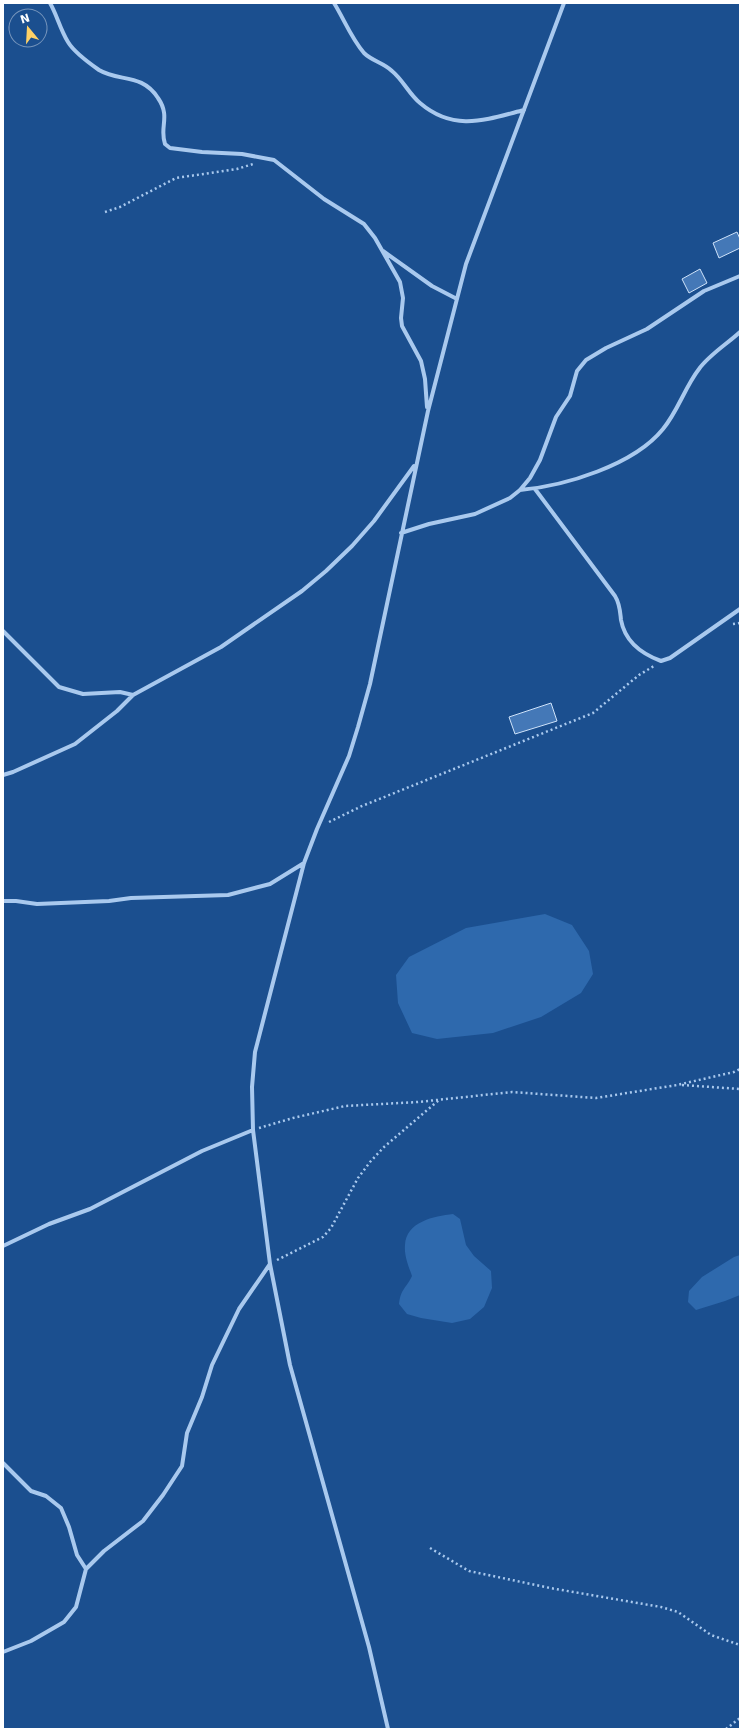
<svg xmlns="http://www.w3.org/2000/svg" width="743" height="1732" viewBox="0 0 743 1732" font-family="'DejaVu Sans',sans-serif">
  <rect width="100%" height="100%" fill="#1b4f8f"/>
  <path fill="#2e69ad" d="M 545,914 L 572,925 L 589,951 L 593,974 L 581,993 L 541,1017 L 493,1033 L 437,1039 L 412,1033 L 398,1003 L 396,975 L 409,957 L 466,928 Z
    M 453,1214 L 460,1219 L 466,1245 L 474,1256 L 491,1271 L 492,1288 L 484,1307 L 470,1319 L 452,1323 L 421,1318 L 407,1314 L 399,1304 C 401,1288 406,1289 412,1276 C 409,1267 404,1256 405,1245 C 406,1222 434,1216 453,1214 Z
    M 740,1255 L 740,1295 L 725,1301 L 696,1310 L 688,1302 L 689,1291 L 702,1277 L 734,1257 Z"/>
  <path fill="#4478b7" stroke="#cfe3fa" d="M 737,232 L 740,239 L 740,248 L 719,258 L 713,243 Z
    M 700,269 L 707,283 L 689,293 L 682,279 Z
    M 551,703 L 557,721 L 515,734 L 509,717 Z"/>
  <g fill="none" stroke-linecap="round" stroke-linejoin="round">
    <path stroke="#a9c9ee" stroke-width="2.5" stroke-dasharray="2 3" stroke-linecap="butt" d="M 105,212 L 120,207 L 176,178 L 237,169 L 253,164
      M 733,624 L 740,623
      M 329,822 L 362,806 L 593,713 L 639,675 L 654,666
      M 682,1085 L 740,1089
      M 259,1128 L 293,1118 L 345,1106 L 418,1102 L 512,1092 L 596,1098 L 677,1085 L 734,1072 L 740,1069
      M 277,1260 L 323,1237 L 331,1228 L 358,1178 L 370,1162 L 384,1147 L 439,1100
      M 430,1548 L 469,1571 L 550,1588 L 661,1607 L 678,1612 L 711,1635 L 740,1645
      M 726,1729 L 740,1718"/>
    <path stroke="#a9c9ee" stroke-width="4" d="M 50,3 C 57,15 60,29 68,42 C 74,52 89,63 99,70 C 119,82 142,73 158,98 C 171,117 159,127 165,144 L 170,148 L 202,152 L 242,154 L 274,160 L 324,199 L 364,224 L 375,238 L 400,282 L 403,298 L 401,318 L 402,326 L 421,361 L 425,379 L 427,407
      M 334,3 C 344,19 351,38 364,53 C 372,61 384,63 392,71 C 403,80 409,94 420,103 C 454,132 485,120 524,110
      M 383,251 L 432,286 L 457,299
      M 535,489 L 615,596 C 620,604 620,611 621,620 C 625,642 642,654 661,661 L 670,658 L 740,609
      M 520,490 C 565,486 634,465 663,429 C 678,411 685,387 699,369 C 709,355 727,344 740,332
      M 401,533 L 429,524 L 475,514 L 510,498 L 520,490 L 530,478 L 540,460 L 556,417 L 570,396 L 577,371 L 586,360 L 606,348 L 647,329 L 704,291 L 740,276
      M 3,631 L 59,687 L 83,694 L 120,692 L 133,695
      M 3,775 L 13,772 L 75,744 L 117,711 L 133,695 L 221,647 L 302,591 L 326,571 L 352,546 L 374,521 L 414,466
      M 3,901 L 16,901 L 37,904 L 109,901 L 131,898 L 228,895 L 270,884 L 304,863
      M 3,1246 L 49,1224 L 90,1209 L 202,1151 L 253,1130
      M 3,1463 L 31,1491 L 46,1496 L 61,1508 L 69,1527 L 77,1555 L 86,1569
      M 3,1652 L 31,1641 L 64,1622 L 76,1607 L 86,1569 L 104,1551 L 143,1521 L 163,1495 L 182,1466 L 187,1433 L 202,1397 L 212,1365 L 239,1309 L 270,1264
      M 388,1729 L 369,1647 L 290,1365 L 270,1264 L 253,1130 L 252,1087 L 255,1052 L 304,863 L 317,829 L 349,756 L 358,727 L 370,684 L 428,411 L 466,264 L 564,3"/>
  </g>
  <rect width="743" height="1732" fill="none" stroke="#ffffff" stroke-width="8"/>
  <g transform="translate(28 28) rotate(342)"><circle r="19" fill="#1b4f8f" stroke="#7695bc"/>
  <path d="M0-3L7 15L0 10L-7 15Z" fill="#ffd166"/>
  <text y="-6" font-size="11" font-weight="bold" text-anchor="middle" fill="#ffffff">N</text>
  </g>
</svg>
